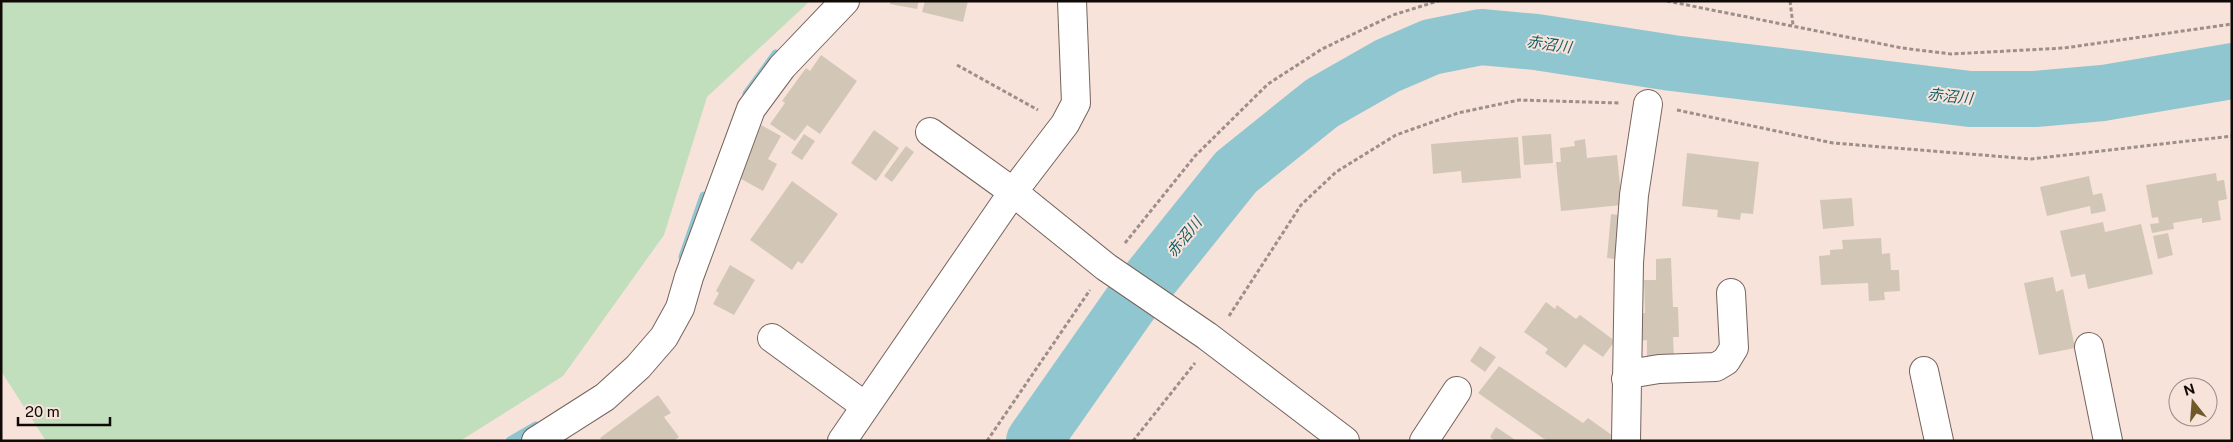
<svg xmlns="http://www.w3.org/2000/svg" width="2233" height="442" viewBox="0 0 2233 442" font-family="'Public Sans','Noto Sans JP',sans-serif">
  <rect width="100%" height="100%" fill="#f7e3da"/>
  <path fill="#c1debd" d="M 1,1 L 810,1 L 707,97 L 664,235 L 563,376 L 460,441 L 46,441 L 1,371 Z"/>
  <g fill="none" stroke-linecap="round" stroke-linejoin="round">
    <path stroke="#8fc6d0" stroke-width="9" d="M 747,94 L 776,54
      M 683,257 L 704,196
      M 510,441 L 536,426"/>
    <path stroke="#8fc6d0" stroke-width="56" d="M 1034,441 L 1130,304 L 1236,172 L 1322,103 L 1387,66 L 1431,47 L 1481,37 L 1536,42 L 1672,63 L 1970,99 L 2035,99 L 2103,93 L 2232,71"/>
  </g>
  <path fill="#d2c7b7" d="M 890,1 L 919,1 L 917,9 L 890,4 Z
    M 925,1 L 968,1 L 963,22 L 922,12 Z
    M 821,55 L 857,81 L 820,134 L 807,125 L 795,141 L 770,124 L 785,103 L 782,101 L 806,68 L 810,71 Z
    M 761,125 L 781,136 L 768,159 L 777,164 L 763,191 L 734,175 Z
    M 874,130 L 899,148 L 876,181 L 851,163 Z
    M 804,134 L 815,141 L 802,160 L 791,153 Z
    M 1551,134 L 1553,163 L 1524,165 L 1522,136 Z
    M 1518,137 L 1521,178 L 1462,183 L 1461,171 L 1433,174 L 1431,144 Z
    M 1585,139 L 1587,158 L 1617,155 L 1622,205 L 1561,211 L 1556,162 L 1561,162 L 1560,148 L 1575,146 L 1574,141 Z
    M 906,146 L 914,152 L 892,182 L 884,176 Z
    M 1687,153 L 1759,162 L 1753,214 L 1741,213 L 1740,220 L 1717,217 L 1718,210 L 1682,206 Z
    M 2216,173 L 2217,181 L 2224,180 L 2227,199 L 2218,201 L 2221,220 L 2202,223 L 2202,218 L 2173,223 L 2174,229 L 2152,233 L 2150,224 L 2159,223 L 2158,217 L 2152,218 L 2146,185 Z
    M 2089,176 L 2093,195 L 2102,193 L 2106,211 L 2091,214 L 2090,206 L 2047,216 L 2040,187 Z
    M 792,181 L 838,214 L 802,264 L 798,261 L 792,270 L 750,240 Z
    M 1852,198 L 1854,226 L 1823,229 L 1820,200 Z
    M 1611,214 L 1627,216 L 1623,260 L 1607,258 Z
    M 2103,222 L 2105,232 L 2141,224 L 2153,274 L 2088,289 L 2085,274 L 2071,277 L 2060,231 Z
    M 2168,233 L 2173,255 L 2158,259 L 2153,236 Z
    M 1881,238 L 1882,254 L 1890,253 L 1891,270 L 1899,270 L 1900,291 L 1884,292 L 1885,300 L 1869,301 L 1868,283 L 1821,285 L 1819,256 L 1830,255 L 1830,250 L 1843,249 L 1842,240 Z
    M 1671,258 L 1673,307 L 1678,307 L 1679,337 L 1673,337 L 1674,358 L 1647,359 L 1647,340 L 1639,341 L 1639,313 L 1645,313 L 1644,280 L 1656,280 L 1656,259 Z
    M 730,265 L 755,280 L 734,315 L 713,304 L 719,293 L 716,291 Z
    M 2053,277 L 2056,292 L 2063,289 L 2075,348 L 2039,355 L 2024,283 Z
    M 1546,302 L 1555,309 L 1557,305 L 1576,319 L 1580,315 L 1615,341 L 1603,357 L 1584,344 L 1566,368 L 1545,353 L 1548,349 L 1524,332 Z
    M 1480,346 L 1496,357 L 1485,372 L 1470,361 Z
    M 1499,366 L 1583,423 L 1588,418 L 1616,438 L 1614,441 L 1547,441 L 1478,393 Z
    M 658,395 L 671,413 L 664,417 L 679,437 L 674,441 L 602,441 L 600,438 Z
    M 1496,427 L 1517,441 L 1495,441 L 1490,437 Z"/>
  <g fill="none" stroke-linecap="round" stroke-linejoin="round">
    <g stroke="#75645d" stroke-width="30">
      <path id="minor" d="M 930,132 L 1013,192 L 1106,267 L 1207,336 L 1345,441
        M 772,338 L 865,406
        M 2089,347 L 2108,441
        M 1924,371 L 1939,441
        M 1626,379 L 1635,373 L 1659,369 L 1716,367 L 1726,361 L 1734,348 L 1731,293
        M 536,441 L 605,397 L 638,367 L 664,337 L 680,308 L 689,277 L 751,109 L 782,67 L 845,1
        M 842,441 L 1013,192 L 1065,124 L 1076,103 L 1072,1
        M 1424,441 L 1457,391
        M 1626,441 L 1629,263 L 1634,195 L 1648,104"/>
    </g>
    <path stroke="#9d8f88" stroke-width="3" stroke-dasharray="4 2.5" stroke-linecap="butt" d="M 1667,1 L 1902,48 L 1951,54 L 2064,48 L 2232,24
      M 1790,1 L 1793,25
      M 957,65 L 1038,110
      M 1677,110 L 1833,143 L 2031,159 L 2232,136
      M 1125,243 L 1195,156 L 1268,84 L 1322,49 L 1393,15 L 1438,1
      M 1229,316 L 1301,205 L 1336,172 L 1396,135 L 1458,113 L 1519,100 L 1619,103
      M 987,441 L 1090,290
      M 1133,441 L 1195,363"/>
    <use href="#minor" stroke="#fff" stroke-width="28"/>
  </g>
  <g text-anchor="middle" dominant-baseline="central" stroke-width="4" stroke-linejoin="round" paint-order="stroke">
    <g font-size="15" font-style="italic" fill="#125e69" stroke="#f7e3da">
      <text transform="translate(1549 44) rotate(8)">赤沼川</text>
      <text transform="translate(1950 96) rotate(6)">赤沼川</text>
      <text transform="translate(1184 237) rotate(-51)">赤沼川</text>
    </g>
  </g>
  <rect width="2233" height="442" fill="none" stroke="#100a07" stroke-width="5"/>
  <g transform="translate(2193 402) rotate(343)"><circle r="24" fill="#f7e3da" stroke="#9b8c86"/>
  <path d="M0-4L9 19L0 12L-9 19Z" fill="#705a2a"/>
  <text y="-8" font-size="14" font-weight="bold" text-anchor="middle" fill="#100a07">N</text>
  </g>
  <path d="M18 417v8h92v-8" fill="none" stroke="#100a07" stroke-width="2.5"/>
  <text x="25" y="417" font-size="15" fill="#100a07" stroke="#f7e3da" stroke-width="4" paint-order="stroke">20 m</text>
</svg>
